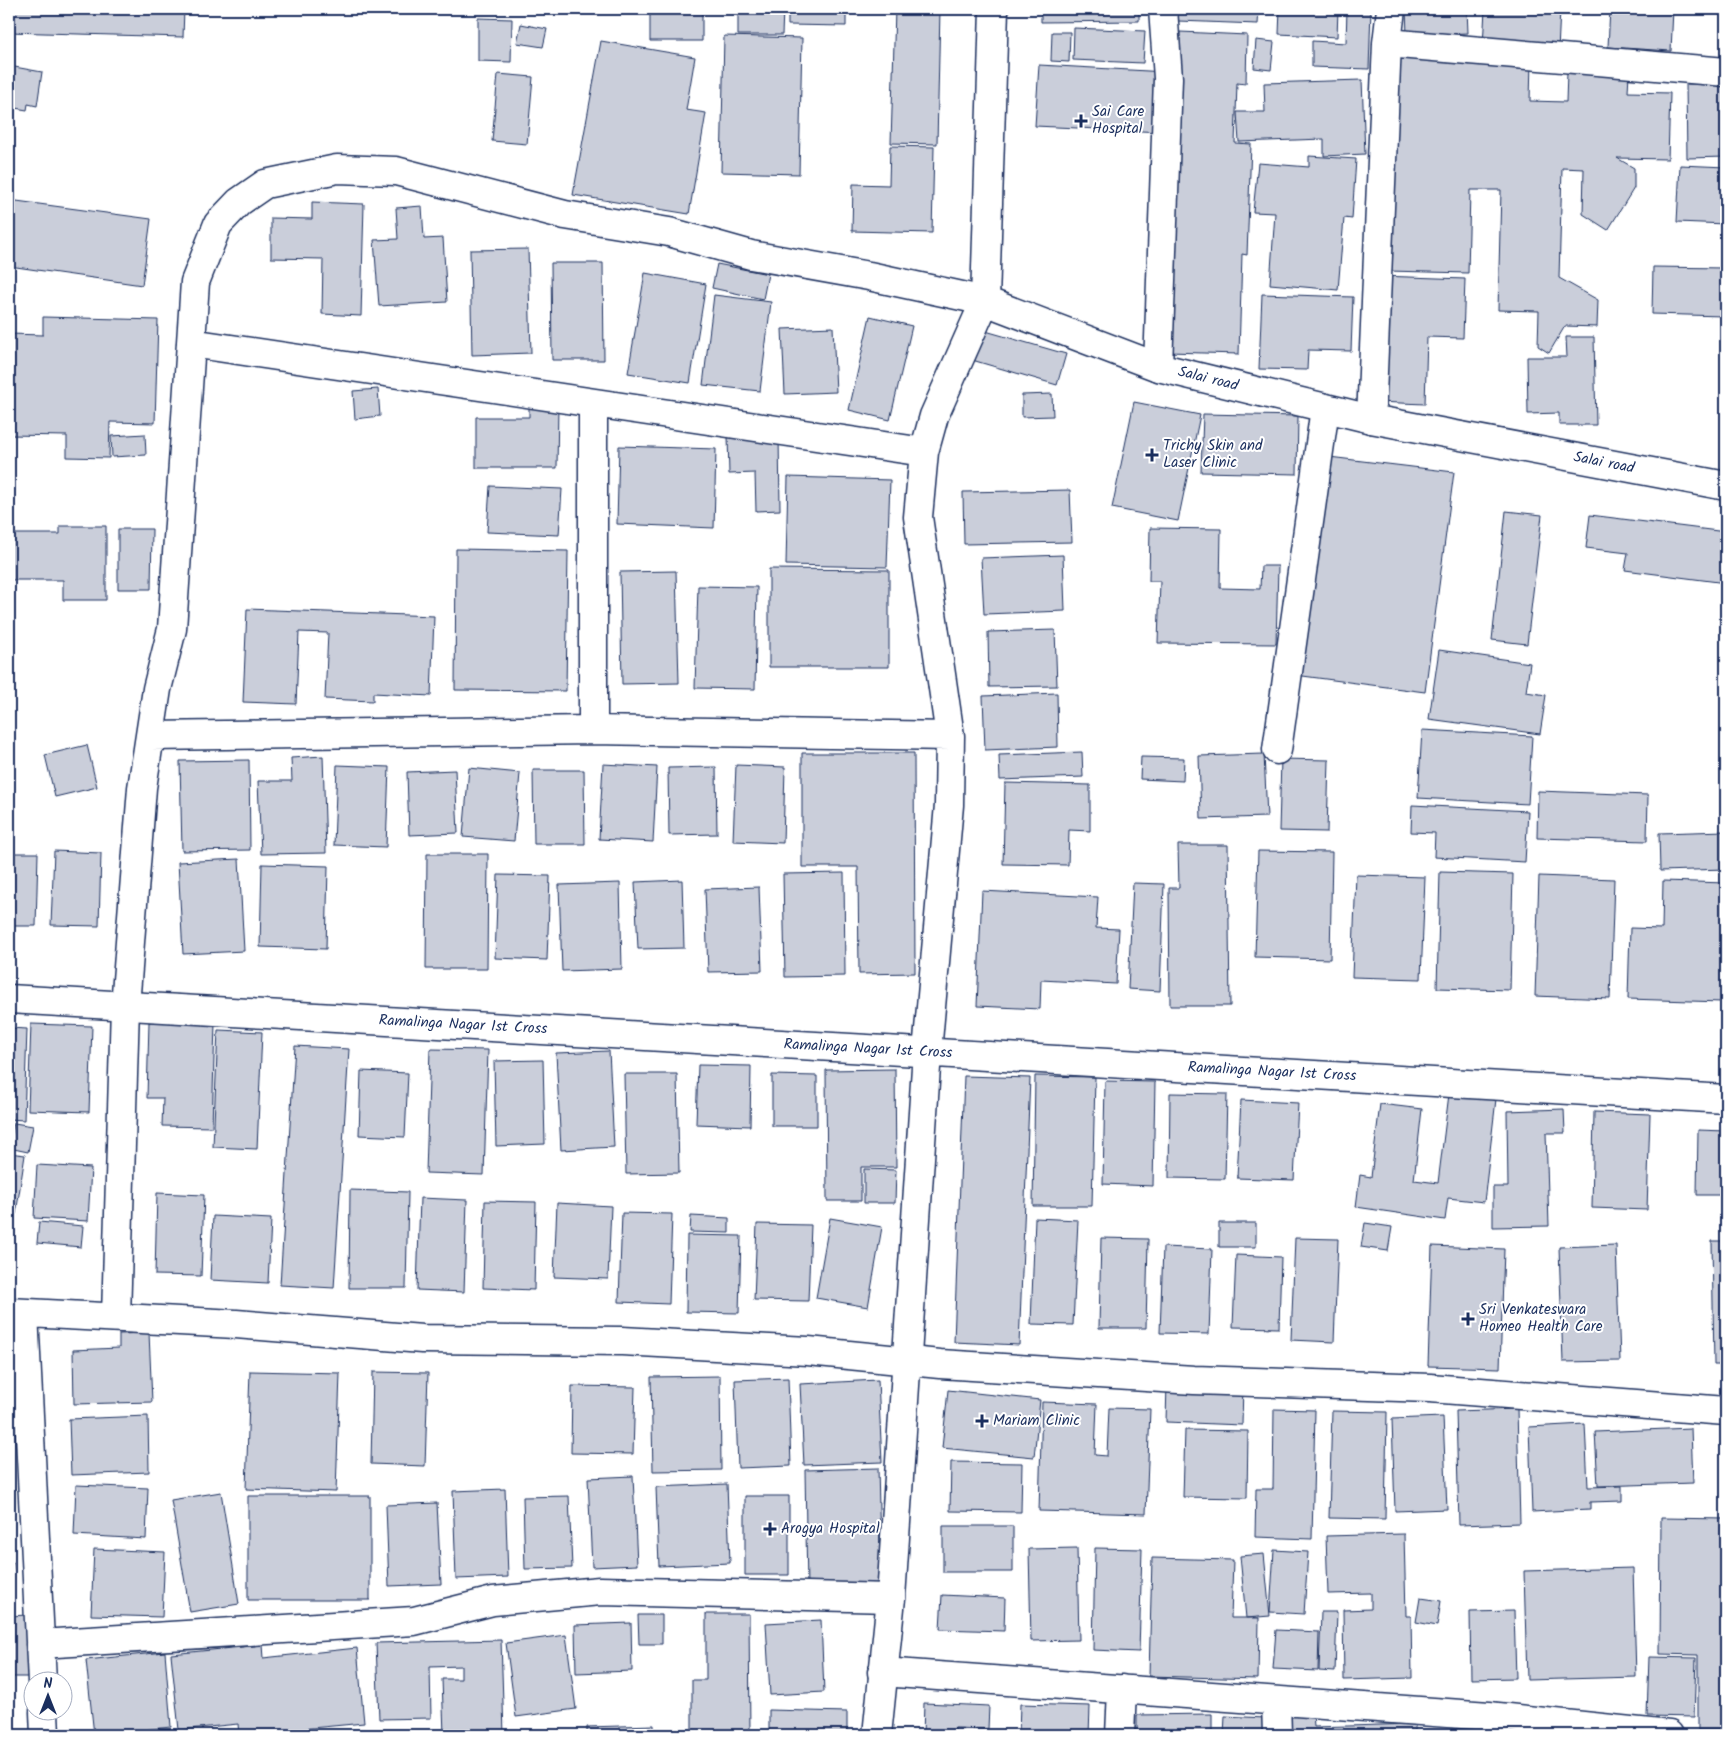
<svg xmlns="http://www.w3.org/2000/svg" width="1735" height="1744" viewBox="0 0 1735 1744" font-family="Kalam,sans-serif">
  <rect width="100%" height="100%" fill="#fff"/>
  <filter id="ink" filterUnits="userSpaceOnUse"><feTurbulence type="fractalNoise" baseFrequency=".02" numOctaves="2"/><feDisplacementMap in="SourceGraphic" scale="10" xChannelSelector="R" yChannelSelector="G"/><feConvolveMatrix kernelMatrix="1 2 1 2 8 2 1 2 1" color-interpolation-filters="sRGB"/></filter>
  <g filter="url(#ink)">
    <path fill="#caceda" stroke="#1b2f5e" d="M 9,9 L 184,9 L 183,37 L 9,32 Z
      M 738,9 L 783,9 L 782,35 L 738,35 Z
      M 788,9 L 846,9 L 846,26 L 788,25 Z
      M 895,9 L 940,9 L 937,144 L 891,143 Z
      M 1041,9 L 1139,9 L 1139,21 L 1041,22 Z
      M 1179,9 L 1259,9 L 1258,24 L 1178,21 Z
      M 1280,9 L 1338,9 L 1337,37 L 1279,34 Z
      M 1347,9 L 1371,9 L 1369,69 L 1312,67 L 1312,41 L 1346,43 Z
      M 1406,9 L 1467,9 L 1468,33 L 1407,35 Z
      M 1485,9 L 1560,9 L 1558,51 L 1483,46 Z
      M 1610,9 L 1673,9 L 1671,51 L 1608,47 Z
      M 650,11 L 702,11 L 702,41 L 650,41 Z
      M 478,18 L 512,19 L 511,62 L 478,61 Z
      M 521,24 L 547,29 L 543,47 L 517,43 Z
      M 1074,28 L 1145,31 L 1143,63 L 1073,60 Z
      M 1052,32 L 1070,32 L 1069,62 L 1051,61 Z
      M 1180,32 L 1247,35 L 1246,84 L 1237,83 L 1235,143 L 1251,144 L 1247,255 L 1242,254 L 1239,354 L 1168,352 Z
      M 724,36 L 802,38 L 799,174 L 721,172 Z
      M 1256,40 L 1274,42 L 1271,70 L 1254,68 Z
      M 601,41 L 695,57 L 686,110 L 706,113 L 689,214 L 573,195 Z
      M 1393,57 L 1531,60 L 1530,101 L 1566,102 L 1567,72 L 1629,73 L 1628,92 L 1670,93 L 1668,159 L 1617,158 L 1634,168 L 1634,188 L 1608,230 L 1583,214 L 1584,169 L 1562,168 L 1559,278 L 1598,300 L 1597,327 L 1565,326 L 1549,353 L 1538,346 L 1539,311 L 1498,310 L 1501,190 L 1470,190 L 1468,273 L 1388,271 Z
      M 1039,65 L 1166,72 L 1162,132 L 1035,126 Z
      M 9,66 L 42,72 L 37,106 L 28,104 L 27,110 L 9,107 Z
      M 498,74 L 533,77 L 527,144 L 492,141 Z
      M 1362,80 L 1365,154 L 1324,156 L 1324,139 L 1239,142 L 1237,112 L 1265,112 L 1264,83 Z
      M 1686,84 L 1726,84 L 1726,157 L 1687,158 Z
      M 9,124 L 14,125 L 9,159 Z
      M 890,146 L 934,147 L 932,233 L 852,231 L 853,184 L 889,185 Z
      M 1309,156 L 1356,159 L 1352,219 L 1344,218 L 1338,290 L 1270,284 L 1275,213 L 1253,212 L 1258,163 L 1309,167 Z
      M 1680,165 L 1726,167 L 1726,224 L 1677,222 Z
      M 9,200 L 151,219 L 142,285 L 9,266 Z
      M 312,202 L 364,204 L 361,316 L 322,314 L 323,259 L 271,258 L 271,218 L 312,219 Z
      M 422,206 L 424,239 L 443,238 L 447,302 L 379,306 L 374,240 L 398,239 L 396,208 Z
      M 528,249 L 531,353 L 472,355 L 470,250 Z
      M 551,263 L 603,263 L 604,360 L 552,360 Z
      M 717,264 L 768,274 L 763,299 L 712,288 Z
      M 1653,267 L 1724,268 L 1723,316 L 1652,314 Z
      M 645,273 L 706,284 L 690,383 L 628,373 Z
      M 1380,276 L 1465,279 L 1463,338 L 1427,337 L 1425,404 L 1376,402 Z
      M 1262,294 L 1353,297 L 1351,351 L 1308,350 L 1307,370 L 1259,369 Z
      M 714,295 L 771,302 L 760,391 L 703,385 Z
      M 870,316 L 912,326 L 890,420 L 849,410 Z
      M 43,317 L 158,320 L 155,423 L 110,422 L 109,458 L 67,457 L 67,436 L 9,435 L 9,334 L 43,335 Z
      M 833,327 L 836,392 L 785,394 L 782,329 Z
      M 982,330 L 1066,354 L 1057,385 L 972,360 Z
      M 1566,337 L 1594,337 L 1596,425 L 1559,425 L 1559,413 L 1528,414 L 1527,357 L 1567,357 Z
      M 378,389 L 380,416 L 355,419 L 353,391 Z
      M 1052,394 L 1053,416 L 1022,417 L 1022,395 Z
      M 1134,402 L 1200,415 L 1178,521 L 1112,508 Z
      M 529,405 L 558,405 L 557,468 L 476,468 L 476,417 L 529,417 Z
      M 1203,414 L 1298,416 L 1297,474 L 1201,472 Z
      M 145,434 L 146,455 L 112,457 L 111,436 Z
      M 728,436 L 779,436 L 780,510 L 756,511 L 755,473 L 729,474 Z
      M 619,446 L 716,449 L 714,528 L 617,524 Z
      M 1329,457 L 1454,472 L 1425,692 L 1295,675 Z
      M 788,477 L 890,480 L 887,567 L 786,565 Z
      M 490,486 L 562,489 L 559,535 L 487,532 Z
      M 1070,490 L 1072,542 L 964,544 L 963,492 Z
      M 1506,511 L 1542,515 L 1527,644 L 1492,640 Z
      M 1590,515 L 1726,532 L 1726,583 L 1625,570 L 1628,553 L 1586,548 Z
      M 60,526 L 106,526 L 106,600 L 63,600 L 63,580 L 9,580 L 9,534 L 60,534 Z
      M 1150,528 L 1221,529 L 1220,588 L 1260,589 L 1261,566 L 1278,566 L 1276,644 L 1158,643 L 1160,581 L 1149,581 Z
      M 118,529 L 152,529 L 151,589 L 118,589 Z
      M 456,549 L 568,551 L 566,691 L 455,690 Z
      M 1063,555 L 1065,611 L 984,614 L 981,558 Z
      M 769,569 L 889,570 L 889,667 L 769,667 Z
      M 676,571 L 679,683 L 622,684 L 620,572 Z
      M 698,586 L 757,587 L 755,689 L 695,688 Z
      M 247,609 L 434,616 L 431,696 L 373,693 L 373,701 L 325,699 L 328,633 L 299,632 L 296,704 L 243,702 Z
      M 1055,630 L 1057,686 L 989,687 L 988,632 Z
      M 1439,650 L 1530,663 L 1526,692 L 1546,695 L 1540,734 L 1429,719 Z
      M 1057,693 L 1058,747 L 985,750 L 983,696 Z
      M 1422,730 L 1532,736 L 1528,804 L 1418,798 Z
      M 87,745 L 97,787 L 55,797 L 45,755 Z
      M 1082,752 L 1083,777 L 1000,780 L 999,755 Z
      M 802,753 L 914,753 L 915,973 L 859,974 L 858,867 L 802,867 Z
      M 1264,754 L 1267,817 L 1201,819 L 1199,756 Z
      M 323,756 L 326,853 L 261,854 L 258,781 L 292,781 L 291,758 Z
      M 1141,757 L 1184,758 L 1183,781 L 1140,779 Z
      M 1281,759 L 1329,760 L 1327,832 L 1279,831 Z
      M 249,760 L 250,850 L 182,851 L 180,761 Z
      M 603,764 L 657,767 L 653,842 L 599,839 Z
      M 337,765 L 389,767 L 386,847 L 334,845 Z
      M 736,765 L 785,767 L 783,843 L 733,841 Z
      M 716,767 L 717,834 L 669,835 L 668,768 Z
      M 469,768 L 520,773 L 514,841 L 463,837 Z
      M 455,770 L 458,833 L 409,835 L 407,772 Z
      M 533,770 L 584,770 L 585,844 L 534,844 Z
      M 1005,783 L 1090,785 L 1090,831 L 1069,830 L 1068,865 L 1003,864 Z
      M 1538,791 L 1648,795 L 1647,841 L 1537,838 Z
      M 1412,805 L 1528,811 L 1525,862 L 1434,857 L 1435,833 L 1411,832 Z
      M 1726,831 L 1726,869 L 1660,871 L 1659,833 Z
      M 1178,845 L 1228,845 L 1230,1006 L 1170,1006 L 1169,888 L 1179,888 Z
      M 54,851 L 101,853 L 99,926 L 51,925 Z
      M 1258,851 L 1332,852 L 1330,959 L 1255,957 Z
      M 9,853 L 38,853 L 36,926 L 9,926 Z
      M 427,854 L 488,854 L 487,969 L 426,969 Z
      M 239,859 L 244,951 L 183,954 L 178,862 Z
      M 262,864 L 328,866 L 326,949 L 260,947 Z
      M 1440,872 L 1513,874 L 1510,990 L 1437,988 Z
      M 844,873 L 845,976 L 785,977 L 783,874 Z
      M 498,875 L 550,876 L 547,960 L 495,958 Z
      M 1356,875 L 1425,877 L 1421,979 L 1352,977 Z
      M 1539,876 L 1614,879 L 1610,999 L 1535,996 Z
      M 682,880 L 684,948 L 638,949 L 635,882 Z
      M 1663,881 L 1726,883 L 1726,970 L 1723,969 L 1722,1002 L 1628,999 L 1630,928 L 1662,929 Z
      M 620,883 L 622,969 L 562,971 L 559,885 Z
      M 1133,883 L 1164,884 L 1160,991 L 1128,989 Z
      M 759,887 L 762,971 L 708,972 L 705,889 Z
      M 982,891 L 1098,897 L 1096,928 L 1119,929 L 1116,984 L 1041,980 L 1040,1009 L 977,1006 Z
      M 149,1022 L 215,1023 L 212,1127 L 162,1126 L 163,1098 L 147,1098 Z
      M 31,1024 L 92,1026 L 89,1112 L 28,1110 Z
      M 9,1028 L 27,1029 L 24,1120 L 9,1119 Z
      M 218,1030 L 262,1032 L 257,1149 L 213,1147 Z
      M 295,1046 L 349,1049 L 334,1288 L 280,1285 Z
      M 430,1049 L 488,1050 L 484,1175 L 426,1173 Z
      M 609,1051 L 614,1147 L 561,1150 L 556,1053 Z
      M 543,1060 L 545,1144 L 496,1146 L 494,1061 Z
      M 698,1065 L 751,1066 L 750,1126 L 696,1124 Z
      M 895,1069 L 896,1167 L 861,1167 L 861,1201 L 827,1201 L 826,1070 Z
      M 361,1071 L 408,1073 L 405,1137 L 359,1135 Z
      M 624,1074 L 677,1074 L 679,1173 L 626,1174 Z
      M 772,1075 L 817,1076 L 817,1126 L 772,1126 Z
      M 964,1076 L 1030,1078 L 1019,1345 L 954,1342 Z
      M 1035,1076 L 1095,1077 L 1092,1206 L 1033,1206 Z
      M 1105,1081 L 1155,1082 L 1153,1186 L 1103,1184 Z
      M 1170,1093 L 1227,1094 L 1225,1179 L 1169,1178 Z
      M 1449,1094 L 1496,1099 L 1484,1202 L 1448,1198 L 1445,1220 L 1356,1207 L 1360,1175 L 1371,1177 L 1380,1104 L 1422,1109 L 1414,1180 L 1438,1183 Z
      M 1241,1100 L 1298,1103 L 1294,1180 L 1237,1178 Z
      M 1564,1109 L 1565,1133 L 1546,1133 L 1549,1226 L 1493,1227 L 1493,1187 L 1508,1187 L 1507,1111 Z
      M 1594,1112 L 1650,1114 L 1647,1210 L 1592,1208 Z
      M 14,1123 L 33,1126 L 28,1152 L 9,1148 Z
      M 1698,1130 L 1726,1131 L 1726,1195 L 1697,1195 Z
      M 9,1153 L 25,1155 L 16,1214 L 9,1213 Z
      M 37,1165 L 91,1168 L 88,1221 L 34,1218 Z
      M 864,1169 L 896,1170 L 895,1203 L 864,1203 Z
      M 350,1190 L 408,1192 L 406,1288 L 349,1288 Z
      M 157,1193 L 204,1195 L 201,1276 L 155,1275 Z
      M 420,1198 L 467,1200 L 464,1292 L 417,1290 Z
      M 485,1201 L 536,1202 L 534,1290 L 483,1288 Z
      M 557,1203 L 611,1206 L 608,1279 L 554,1277 Z
      M 622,1213 L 672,1214 L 669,1304 L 619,1302 Z
      M 213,1216 L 271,1219 L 268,1283 L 210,1280 Z
      M 691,1216 L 729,1218 L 729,1233 L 690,1232 Z
      M 830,1218 L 882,1227 L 868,1307 L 816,1298 Z
      M 1035,1218 L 1078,1220 L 1073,1325 L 1031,1324 Z
      M 39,1222 L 83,1226 L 81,1247 L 37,1243 Z
      M 1219,1223 L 1256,1223 L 1256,1247 L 1219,1247 Z
      M 1365,1223 L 1392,1227 L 1388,1251 L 1361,1247 Z
      M 757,1224 L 811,1225 L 808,1301 L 754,1300 Z
      M 687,1235 L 741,1236 L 739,1313 L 686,1312 Z
      M 1101,1238 L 1148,1239 L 1146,1328 L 1099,1328 Z
      M 1295,1238 L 1338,1239 L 1334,1342 L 1291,1340 Z
      M 1712,1241 L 1726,1241 L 1726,1365 L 1714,1365 Z
      M 1616,1245 L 1620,1361 L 1563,1362 L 1559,1247 Z
      M 1432,1246 L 1504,1249 L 1500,1368 L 1428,1366 Z
      M 1163,1247 L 1212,1249 L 1209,1334 L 1160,1333 Z
      M 1236,1255 L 1281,1257 L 1279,1328 L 1233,1327 Z
      M 149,1333 L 152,1402 L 74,1404 L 73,1350 L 119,1348 L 119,1334 Z
      M 250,1371 L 340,1373 L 336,1492 L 246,1489 Z
      M 373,1372 L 428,1373 L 425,1466 L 371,1464 Z
      M 720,1376 L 721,1470 L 653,1471 L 651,1377 Z
      M 788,1378 L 791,1466 L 738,1468 L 735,1380 Z
      M 878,1380 L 882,1462 L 804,1465 L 800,1384 Z
      M 1167,1382 L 1243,1385 L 1242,1425 L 1166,1422 Z
      M 572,1386 L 635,1387 L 633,1454 L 571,1453 Z
      M 948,1390 L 1040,1400 L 1034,1457 L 942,1448 Z
      M 1042,1402 L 1097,1404 L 1095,1455 L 1107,1456 L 1109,1408 L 1150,1409 L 1146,1514 L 1039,1511 Z
      M 1274,1409 L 1315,1410 L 1312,1539 L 1255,1537 L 1256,1489 L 1273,1489 Z
      M 1517,1409 L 1520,1523 L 1459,1525 L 1456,1411 Z
      M 1332,1411 L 1387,1412 L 1385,1519 L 1329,1518 Z
      M 148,1416 L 149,1472 L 71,1475 L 69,1419 Z
      M 1443,1417 L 1447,1509 L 1395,1511 L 1392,1419 Z
      M 1585,1424 L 1588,1487 L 1622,1486 L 1622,1501 L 1590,1502 L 1590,1509 L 1532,1512 L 1529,1427 Z
      M 1691,1428 L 1693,1483 L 1598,1486 L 1595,1432 Z
      M 1185,1430 L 1248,1431 L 1247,1498 L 1183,1497 Z
      M 951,1462 L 1022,1463 L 1021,1512 L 950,1511 Z
      M 878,1468 L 881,1588 L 807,1589 L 805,1470 Z
      M 633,1476 L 637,1565 L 592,1567 L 588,1478 Z
      M 727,1484 L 730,1563 L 659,1566 L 656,1487 Z
      M 76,1485 L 148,1488 L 146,1539 L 74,1535 Z
      M 505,1489 L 508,1577 L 456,1579 L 453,1491 Z
      M 221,1492 L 239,1604 L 190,1612 L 171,1500 Z
      M 248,1496 L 370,1496 L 370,1600 L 248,1600 Z
      M 569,1496 L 572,1568 L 525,1569 L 523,1497 Z
      M 745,1496 L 789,1496 L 789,1575 L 745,1575 Z
      M 437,1503 L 441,1584 L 389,1586 L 386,1505 Z
      M 1661,1518 L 1726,1519 L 1726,1730 L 1698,1730 L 1698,1655 L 1660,1654 Z
      M 943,1526 L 1013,1526 L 1013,1572 L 943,1572 Z
      M 1404,1534 L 1406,1616 L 1411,1616 L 1412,1678 L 1344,1680 L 1343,1610 L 1371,1609 L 1371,1593 L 1328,1594 L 1326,1536 Z
      M 1077,1548 L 1079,1640 L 1031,1641 L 1029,1549 Z
      M 1095,1548 L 1142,1549 L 1139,1652 L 1093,1650 Z
      M 94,1549 L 165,1552 L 162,1617 L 91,1615 Z
      M 1274,1550 L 1308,1552 L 1304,1614 L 1270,1612 Z
      M 1264,1554 L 1270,1616 L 1246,1618 L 1240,1556 Z
      M 1152,1558 L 1233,1560 L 1231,1618 L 1259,1618 L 1258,1679 L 1149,1676 Z
      M 9,1561 L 13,1562 L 9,1594 Z
      M 1633,1568 L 1636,1677 L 1527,1680 L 1524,1571 Z
      M 942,1595 L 1005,1598 L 1004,1631 L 940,1629 Z
      M 1420,1598 L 1441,1601 L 1437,1626 L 1416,1622 Z
      M 1514,1611 L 1516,1678 L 1471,1679 L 1470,1612 Z
      M 1321,1612 L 1337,1612 L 1335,1672 L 1319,1671 Z
      M 706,1614 L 749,1614 L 750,1735 L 692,1735 L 692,1680 L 706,1680 Z
      M 28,1615 L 30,1677 L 9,1677 L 9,1616 Z
      M 638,1615 L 662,1615 L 662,1644 L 639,1644 Z
      M 821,1620 L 824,1692 L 770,1695 L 766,1623 Z
      M 631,1623 L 632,1671 L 576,1673 L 575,1625 Z
      M 1276,1630 L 1319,1632 L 1318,1671 L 1273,1669 Z
      M 566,1635 L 576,1709 L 516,1717 L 506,1643 Z
      M 501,1640 L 504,1735 L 444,1735 L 442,1679 L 461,1679 L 461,1666 L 430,1667 L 431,1718 L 379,1719 L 376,1643 Z
      M 262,1645 L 263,1658 L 357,1648 L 364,1723 L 239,1735 L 238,1724 L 179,1730 L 171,1654 Z
      M 165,1652 L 171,1727 L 94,1735 L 86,1660 Z
      M 1649,1657 L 1696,1658 L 1694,1717 L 1647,1716 Z
      M 924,1703 L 989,1706 L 988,1729 L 955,1728 L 955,1735 L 923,1735 Z
      M 1020,1704 L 1090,1706 L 1089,1735 L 1019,1735 Z
      M 769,1710 L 847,1712 L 847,1735 L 769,1735 Z
      M 1313,1713 L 1314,1727 L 1415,1724 L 1415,1735 L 1287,1735 L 1286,1714 Z
      M 1212,1714 L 1212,1735 L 1137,1735 L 1137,1715 Z
      M 1225,1716 L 1265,1718 L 1265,1735 L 1224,1735 Z
      M 654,1725 L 654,1735 L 587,1735 L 587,1727 Z
      M 1422,1732 L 1471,1733 L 1471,1735 L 1422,1735 Z"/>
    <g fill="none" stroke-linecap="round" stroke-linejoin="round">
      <g stroke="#1b2f5e" stroke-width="31">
        <path id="minor" d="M 1387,43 L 1726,72
          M 191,343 L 924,452
          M 1158,367 L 1168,78 L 1163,9
          M 1371,419 L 1387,43 L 1391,9
          M 593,730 L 950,736
          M 150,736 L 593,730 L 593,403
          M 1277,750 L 1325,408
          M 9,1312 L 236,1324 L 422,1339 L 622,1341 L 808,1351 L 940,1364 L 1194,1380 L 1430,1388 L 1726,1411
          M 24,1313 L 42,1682
          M 116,1317 L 125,1006 L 142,788 L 157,689 L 172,629 L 195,282 L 218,224 L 239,202 L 265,184 L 337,169 L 396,171 L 565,215 L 669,232 L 751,255 L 869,276 L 985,301 L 934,416 L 924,452 L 918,517 L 950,736 L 949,805 L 927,1052
          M 40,1644 L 414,1621 L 493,1601 L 600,1591 L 891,1598
          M 882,1672 L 1489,1716 L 1669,1735
          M 1276,1701 L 1277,1735
          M 44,1712 L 45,1735
          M 1120,1735 L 1122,1689"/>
      </g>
      <g stroke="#1b2f5e" stroke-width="31">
        <path id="tertiary" d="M 9,999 L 1726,1099
          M 877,1735 L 891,1598 L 927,1052"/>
      </g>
      <g stroke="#1b2f5e" stroke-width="31">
        <path id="secondary" d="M 994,9 L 985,301 L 1158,367 L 1371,419 L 1726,486"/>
      </g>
      <use href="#minor" stroke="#fff" stroke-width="28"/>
      <use href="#tertiary" stroke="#fff" stroke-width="28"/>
      <use href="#secondary" stroke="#fff" stroke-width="28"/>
    </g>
  </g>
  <g fill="#1b2f5e" stroke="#fff" stroke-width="2">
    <path d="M1078.5 113.5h5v5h5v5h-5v5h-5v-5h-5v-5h5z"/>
    <path d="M1149.5 447.5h5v5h5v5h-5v5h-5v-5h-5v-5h5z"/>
    <path d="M1465.5 1311.5h5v5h5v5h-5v5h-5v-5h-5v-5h5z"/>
    <path d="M979.5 1413.5h5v5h5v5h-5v5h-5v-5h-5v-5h5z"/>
    <path d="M767.5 1521.5h5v5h5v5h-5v5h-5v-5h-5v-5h5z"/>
  </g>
  <g text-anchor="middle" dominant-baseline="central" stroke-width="4" stroke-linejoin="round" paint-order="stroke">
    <g font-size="15" fill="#1b2f5e" stroke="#fff" text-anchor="start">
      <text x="1092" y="112">Sai Care<tspan x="1092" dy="17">Hospital</tspan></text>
      <text x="1163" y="446">Trichy Skin and<tspan x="1163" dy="17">Laser Clinic</tspan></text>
      <text x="1479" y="1310">Sri Venkateswara<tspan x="1479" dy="17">Homeo Health Care</tspan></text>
      <text x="993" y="1421">Mariam Clinic</text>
      <text x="781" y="1529">Arogya Hospital</text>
    </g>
    <g font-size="15" fill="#1b2f5e" stroke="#fff">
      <text transform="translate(1208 379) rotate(14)">Salai road</text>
      <text transform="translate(1604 463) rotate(11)">Salai road</text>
      <text transform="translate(463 1025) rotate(3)">Ramalinga Nagar 1st Cross</text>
      <text transform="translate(868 1049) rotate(3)">Ramalinga Nagar 1st Cross</text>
      <text transform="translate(1272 1072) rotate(3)">Ramalinga Nagar 1st Cross</text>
    </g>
  </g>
  <rect width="1735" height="1744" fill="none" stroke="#fff" stroke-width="30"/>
  <rect x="15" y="15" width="1705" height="1714" fill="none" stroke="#1b2f5e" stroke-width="2" filter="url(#ink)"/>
  <g transform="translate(48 1696)"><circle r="24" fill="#ffffff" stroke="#a4acbf"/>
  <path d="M0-4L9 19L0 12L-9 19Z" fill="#1b2f5e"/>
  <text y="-8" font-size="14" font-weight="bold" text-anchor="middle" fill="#1b2f5e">N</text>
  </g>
</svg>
